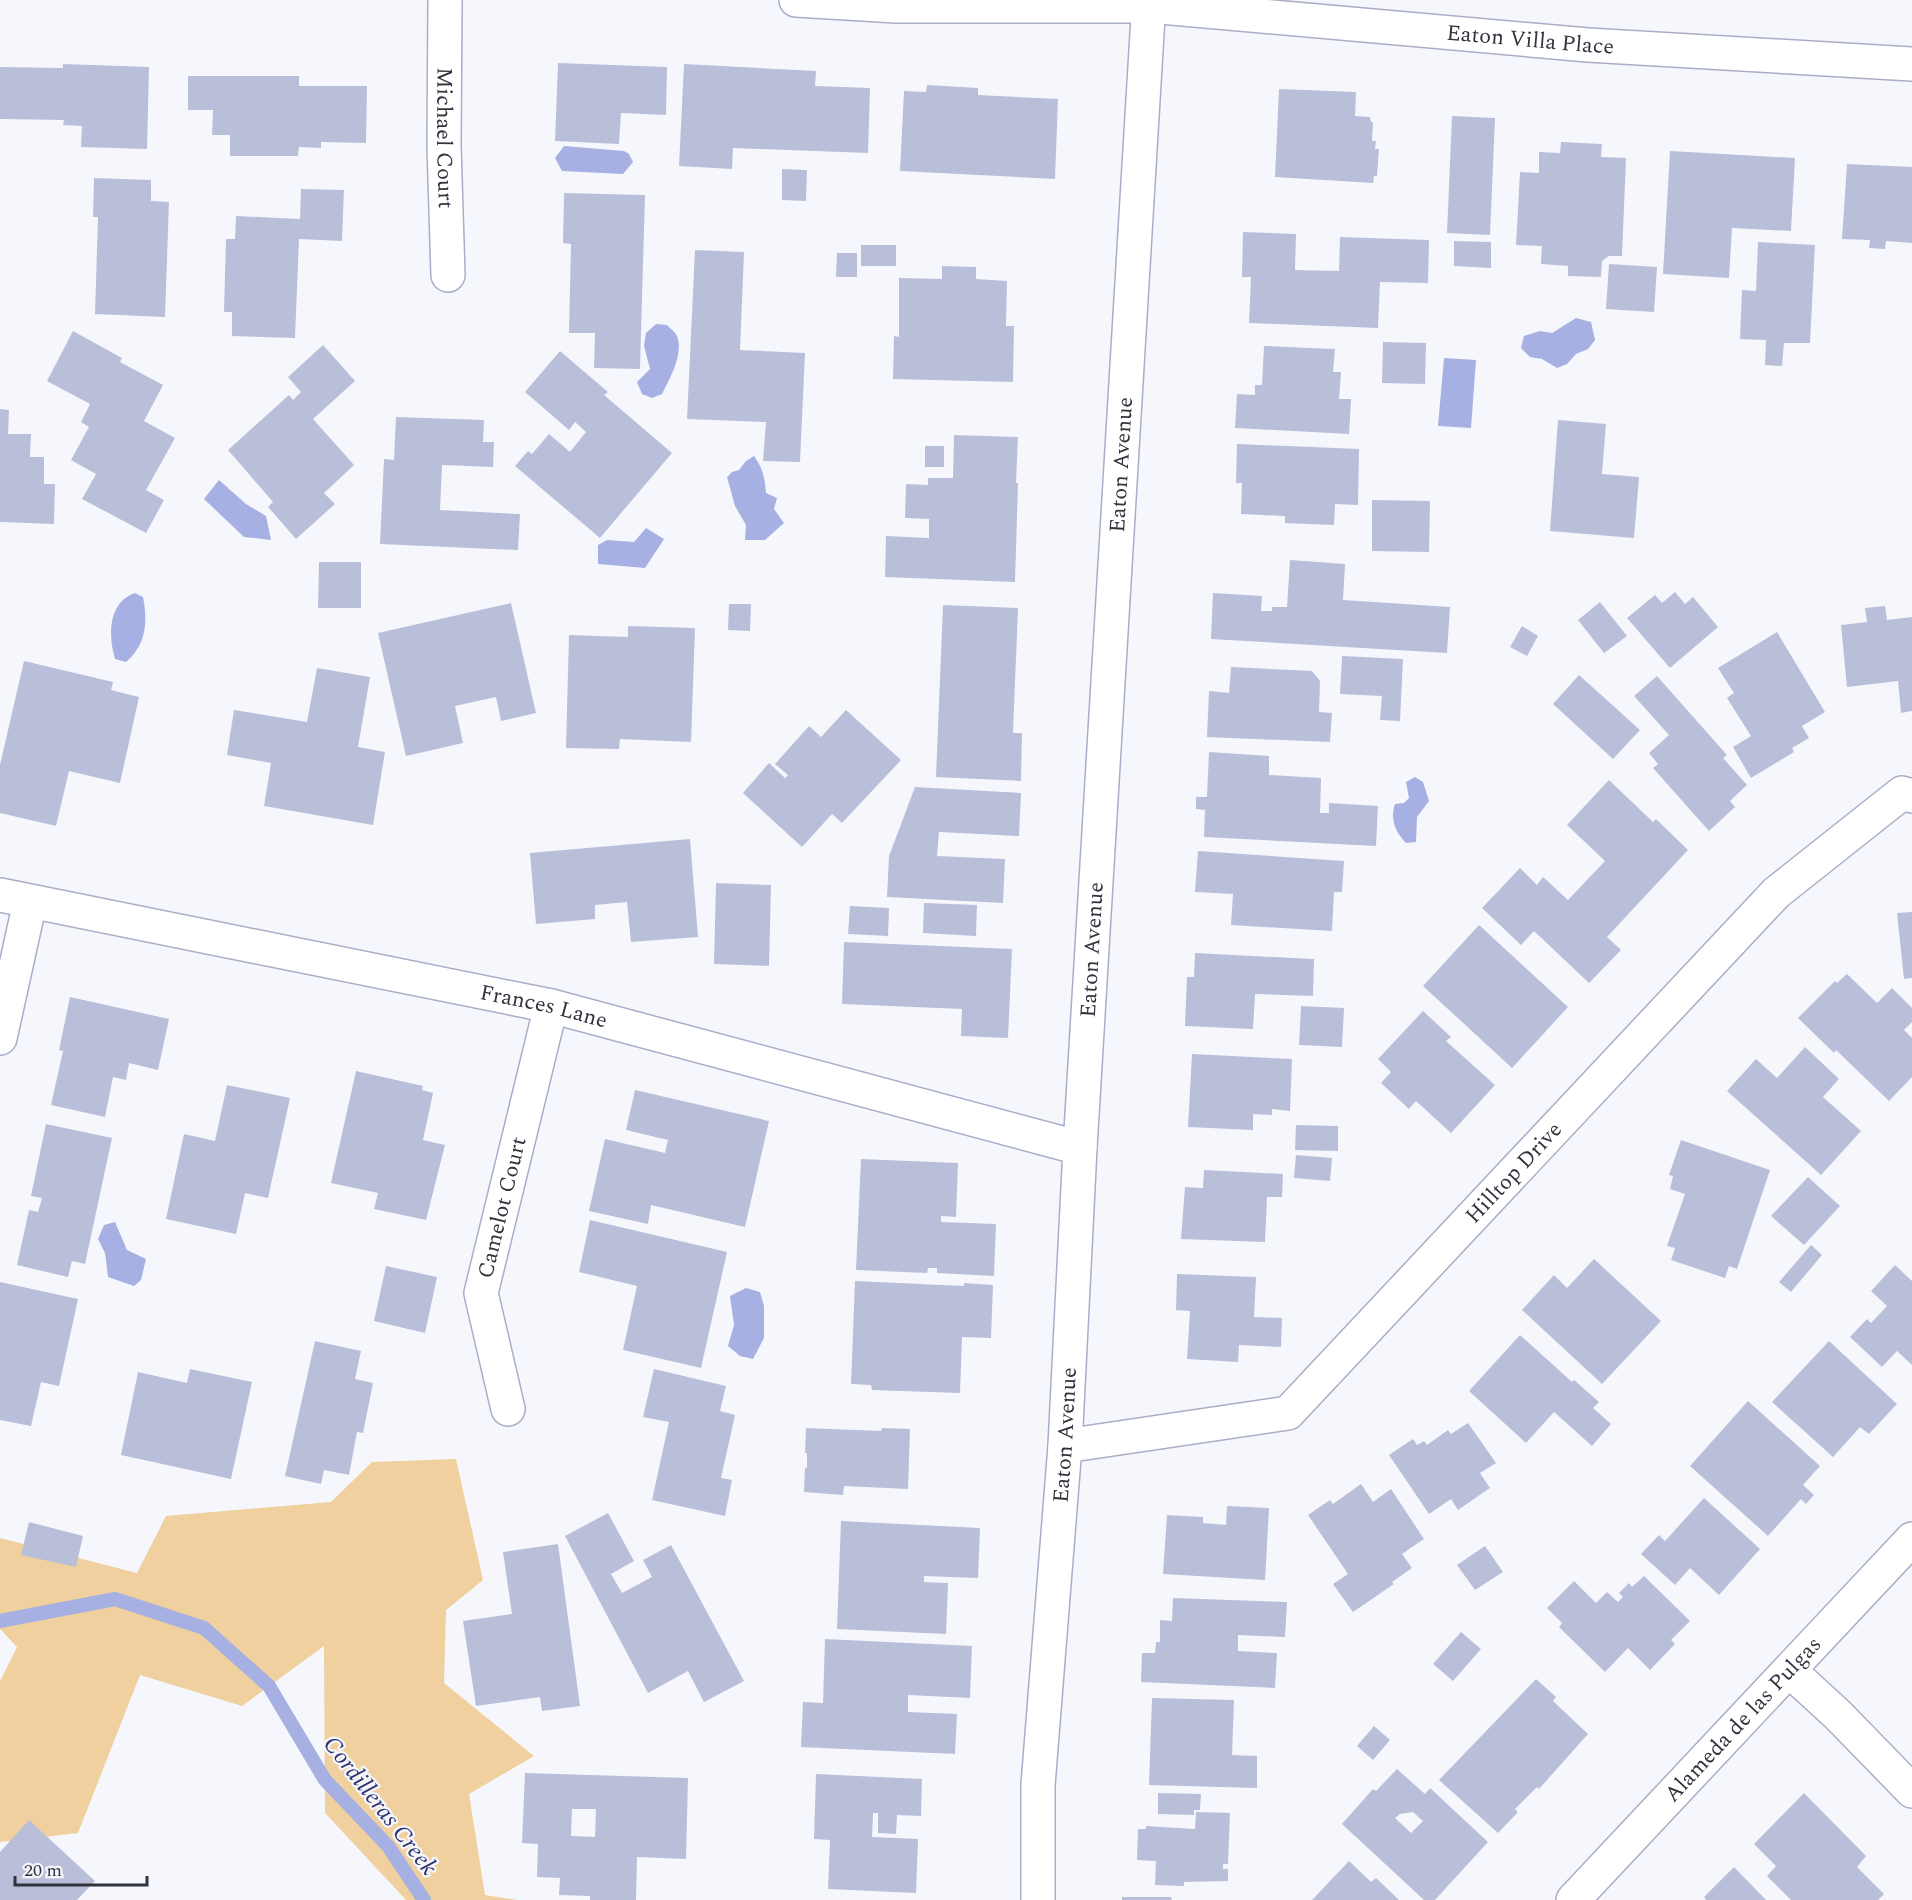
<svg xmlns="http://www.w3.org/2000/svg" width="1912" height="1900" viewBox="0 0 1912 1900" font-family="Spectral,serif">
  <rect width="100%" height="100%" fill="#f6f7fd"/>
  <path fill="#efd09e" d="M 456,1459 L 483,1580 L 446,1610 L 444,1683 L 534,1756 L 469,1794 L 485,1895 L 517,1900 L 406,1900 L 325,1813 L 324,1646 L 242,1706 L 140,1675 L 78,1833 L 0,1842 L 0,1681 L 17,1647 L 0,1629 L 0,1538 L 137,1573 L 166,1516 L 331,1502 L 372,1462 Z"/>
  <path fill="#a6b0e3" d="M 564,146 L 624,151 L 629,154 L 633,162 L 623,174 L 562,171 L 555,158 Z
    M 1576,318 L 1591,322 L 1595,340 L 1588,349 L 1576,354 L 1567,364 L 1557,368 L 1542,359 L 1530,357 L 1521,348 L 1524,336 L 1540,331 L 1552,333 Z
    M 656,324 L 667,325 C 670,328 675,332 677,336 C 684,354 670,378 662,394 L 652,398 L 642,394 L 637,382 L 650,369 L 644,346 L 646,333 Z
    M 1444,358 L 1476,360 L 1471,428 L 1438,426 Z
    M 754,456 C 763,468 765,479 766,493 L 777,498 L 774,509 L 784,523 L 765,540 L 745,540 L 746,525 L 735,506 L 727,477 L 732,472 L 739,470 L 746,461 Z
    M 219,480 L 246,504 L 266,516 L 271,540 L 244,537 L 204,499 Z
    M 646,528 L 664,539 L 645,568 L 598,564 L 598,545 L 607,540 L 634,542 Z
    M 135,593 L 143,597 C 148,622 146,645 126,662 L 115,659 C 108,636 108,602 135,593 Z
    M 1415,777 L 1423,782 L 1429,801 L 1417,817 L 1416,842 L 1406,843 C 1395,831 1390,820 1395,804 L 1404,803 L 1409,798 L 1406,782 Z
    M 115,1222 L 127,1250 L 146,1259 L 141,1280 L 134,1286 L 108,1277 L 105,1253 L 98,1239 L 104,1225 Z
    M 746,1288 L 760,1292 L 764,1306 L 764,1338 L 753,1359 L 740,1356 L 728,1346 L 734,1325 L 730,1296 Z"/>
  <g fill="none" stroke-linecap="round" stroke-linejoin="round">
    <path stroke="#a6b0e3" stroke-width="14" d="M 0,1621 L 115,1599 L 204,1628 L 269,1686 L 325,1780 L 388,1846 L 424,1900"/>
  </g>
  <path fill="#babfd9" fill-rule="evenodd" d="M 558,63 L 667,67 L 666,115 L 621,113 L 619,144 L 555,141 Z
    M 63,64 L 149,67 L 147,149 L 81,147 L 82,126 L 63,125 L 64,120 L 0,119 L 0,67 L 63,68 Z
    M 684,64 L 816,71 L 815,86 L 870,88 L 868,153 L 733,148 L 732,169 L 679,166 Z
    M 188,76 L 299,76 L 299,86 L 367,86 L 366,143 L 321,142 L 321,148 L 299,147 L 298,156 L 230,156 L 230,135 L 212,135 L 213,110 L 188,110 Z
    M 927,85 L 978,88 L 978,95 L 1058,99 L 1055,179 L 900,171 L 904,91 L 926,92 Z
    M 1279,89 L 1356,92 L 1355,116 L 1370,117 L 1371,122 L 1373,122 L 1372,141 L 1376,141 L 1375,149 L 1379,149 L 1377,176 L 1374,176 L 1373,183 L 1275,177 Z
    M 1452,116 L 1495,118 L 1490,235 L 1447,233 Z
    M 1561,142 L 1602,144 L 1601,157 L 1626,158 L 1622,256 L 1609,256 L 1602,261 L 1601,277 L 1568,276 L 1568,266 L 1541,264 L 1542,246 L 1516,245 L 1520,172 L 1539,173 L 1539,152 L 1560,153 Z
    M 1670,151 L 1795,158 L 1791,231 L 1732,228 L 1729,278 L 1663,274 Z
    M 1847,164 L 1912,167 L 1912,243 L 1886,241 L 1885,249 L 1869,248 L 1870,240 L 1842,239 Z
    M 782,169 L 807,170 L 806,201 L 782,200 Z
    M 94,178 L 151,180 L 151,201 L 169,202 L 165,317 L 95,314 L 98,217 L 93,217 Z
    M 301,189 L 344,190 L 342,241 L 299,239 L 295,338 L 232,336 L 232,312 L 224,312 L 226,239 L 235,239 L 236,216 L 300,219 Z
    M 564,193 L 645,195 L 640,369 L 594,368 L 595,333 L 569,333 L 571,244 L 563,243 Z
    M 1243,232 L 1296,234 L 1295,270 L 1339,271 L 1340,237 L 1429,240 L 1428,283 L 1380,282 L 1378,328 L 1249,323 L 1251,277 L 1242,277 Z
    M 1454,241 L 1491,242 L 1491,268 L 1454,266 Z
    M 1758,242 L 1815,245 L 1810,343 L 1784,343 L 1782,366 L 1765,365 L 1766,340 L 1740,339 L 1742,290 L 1756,291 Z
    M 861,245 L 896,245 L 896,266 L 861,266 Z
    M 695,250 L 744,252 L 740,350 L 805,353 L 800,462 L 763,461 L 766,422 L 687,419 Z
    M 837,253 L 857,253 L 857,277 L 836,277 Z
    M 1609,264 L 1657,267 L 1654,312 L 1606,309 Z
    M 942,266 L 976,267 L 976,279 L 1007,281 L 1006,326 L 1014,326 L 1013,382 L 893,379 L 894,336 L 899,337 L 899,278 L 942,279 Z
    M 73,331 L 122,358 L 120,362 L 163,385 L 144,421 L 175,438 L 146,490 L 164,500 L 146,533 L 82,499 L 96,474 L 71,460 L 89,427 L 81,422 L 90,404 L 47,381 Z
    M 1383,342 L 1426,343 L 1425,384 L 1382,383 Z
    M 323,345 L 355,381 L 313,419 L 354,465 L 324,493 L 335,504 L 296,539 L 268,507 L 273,502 L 228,450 L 289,395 L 293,400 L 301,392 L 288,377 Z
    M 1264,346 L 1335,349 L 1333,372 L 1341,372 L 1339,399 L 1351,399 L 1349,434 L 1235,428 L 1237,394 L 1255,395 L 1255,385 L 1262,385 Z
    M 560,351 L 608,392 L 604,395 L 672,453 L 600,538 L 515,466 L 528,451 L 532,454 L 549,434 L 570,452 L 586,432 L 575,422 L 569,430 L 525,392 Z
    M 0,409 L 9,410 L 8,434 L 31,434 L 30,457 L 44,457 L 44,484 L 55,484 L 54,524 L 0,522 Z
    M 396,417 L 484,420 L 483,442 L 494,442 L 493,467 L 442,465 L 440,510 L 520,514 L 518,550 L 380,544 L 384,459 L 394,460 Z
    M 1558,420 L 1606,424 L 1602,474 L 1639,477 L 1634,538 L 1550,531 Z
    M 954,435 L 1018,437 L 1016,483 L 1018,483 L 1015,582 L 885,577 L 886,536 L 929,538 L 929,519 L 905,518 L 906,484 L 928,485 L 928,478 L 953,478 Z
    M 1237,444 L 1359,449 L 1358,505 L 1335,504 L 1334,525 L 1285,523 L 1285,516 L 1241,514 L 1242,483 L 1236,483 Z
    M 925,446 L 944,446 L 944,467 L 925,467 Z
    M 1372,500 L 1430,501 L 1429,552 L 1372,551 Z
    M 1290,560 L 1345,564 L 1343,600 L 1450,607 L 1447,653 L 1211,639 L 1213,593 L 1262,596 L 1261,611 L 1272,611 L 1272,607 L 1287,607 Z
    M 319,562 L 361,562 L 361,608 L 318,608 Z
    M 1675,592 L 1685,604 L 1693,597 L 1718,627 L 1670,668 L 1627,618 L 1655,595 L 1662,603 Z
    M 1600,602 L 1627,636 L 1604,653 L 1578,620 Z
    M 511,603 L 536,713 L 501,721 L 496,697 L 455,706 L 463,743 L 406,756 L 378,633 Z
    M 729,604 L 751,604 L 750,631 L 728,630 Z
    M 943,605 L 1018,608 L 1013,733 L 1022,733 L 1021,781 L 936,777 Z
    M 1885,606 L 1887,620 L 1912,617 L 1912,711 L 1901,713 L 1898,681 L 1847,687 L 1841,625 L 1867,622 L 1865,608 Z
    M 628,626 L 695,628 L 691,742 L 620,739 L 619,749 L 566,748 L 569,635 L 628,637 Z
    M 1522,626 L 1538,636 L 1527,656 L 1510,647 Z
    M 1777,632 L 1825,712 L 1802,726 L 1809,738 L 1792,748 L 1794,752 L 1751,778 L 1733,747 L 1751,736 L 1727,698 L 1734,693 L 1718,668 Z
    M 1342,656 L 1403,659 L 1400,721 L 1380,720 L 1382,696 L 1340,694 Z
    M 24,661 L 113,682 L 111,690 L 139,697 L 120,783 L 69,771 L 56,826 L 0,813 L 0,765 Z
    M 1231,667 L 1312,671 L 1320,681 L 1319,712 L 1332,713 L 1330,742 L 1207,737 L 1209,691 L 1229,693 Z
    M 317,668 L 370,677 L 358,747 L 385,752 L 373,825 L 264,806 L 271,763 L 227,755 L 234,710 L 307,722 Z
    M 1579,675 L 1640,730 L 1613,759 L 1553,704 Z
    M 1657,676 L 1727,755 L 1723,758 L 1747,785 L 1730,801 L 1735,807 L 1709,831 L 1653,768 L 1658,764 L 1649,753 L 1669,735 L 1634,696 Z
    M 846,710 L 901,760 L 842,823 L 832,814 L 802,847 L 743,793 L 769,763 L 785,778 L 788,775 L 775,764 L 809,726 L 821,737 Z
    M 1209,752 L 1269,756 L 1269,775 L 1321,778 L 1320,813 L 1329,813 L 1329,803 L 1378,806 L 1376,846 L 1204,837 L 1205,810 L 1196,809 L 1196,797 L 1207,797 Z
    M 1609,780 L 1653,822 L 1656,819 L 1688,850 L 1607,937 L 1621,950 L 1589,983 L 1534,931 L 1521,945 L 1482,908 L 1520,868 L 1537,885 L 1543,877 L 1568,900 L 1605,861 L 1567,825 Z
    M 915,787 L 1021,793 L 1019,836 L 939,832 L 937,856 L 1005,859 L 1003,903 L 887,897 L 889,856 Z
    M 690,839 L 698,937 L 631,942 L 627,902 L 595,905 L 595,919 L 536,924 L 530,853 Z
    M 1198,851 L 1344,861 L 1342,892 L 1334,892 L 1332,931 L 1231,925 L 1233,894 L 1195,892 Z
    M 716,883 L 771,885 L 769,966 L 714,964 Z
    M 924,903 L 977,905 L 976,936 L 923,933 Z
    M 850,906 L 889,908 L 888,936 L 848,934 Z
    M 1912,912 L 1912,978 L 1904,979 L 1897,913 Z
    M 1479,925 L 1568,1007 L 1512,1068 L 1423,986 Z
    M 844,942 L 1012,949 L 1008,1038 L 961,1036 L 962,1009 L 842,1004 Z
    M 1195,953 L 1314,959 L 1313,996 L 1255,994 L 1253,1029 L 1185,1026 L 1187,977 L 1194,977 Z
    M 1847,974 L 1877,1003 L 1892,988 L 1912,1008 L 1912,1022 L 1904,1030 L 1912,1038 L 1912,1077 L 1889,1101 L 1836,1050 L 1834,1053 L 1798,1018 L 1835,981 L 1837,983 Z
    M 70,997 L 169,1019 L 158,1070 L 129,1063 L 126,1080 L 113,1077 L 105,1117 L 51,1105 L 63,1051 L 59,1050 Z
    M 1301,1006 L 1344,1008 L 1342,1047 L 1299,1045 Z
    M 1423,1011 L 1451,1037 L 1446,1041 L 1495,1085 L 1451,1133 L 1416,1101 L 1409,1109 L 1381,1083 L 1391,1072 L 1378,1059 Z
    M 1805,1047 L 1839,1079 L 1823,1097 L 1861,1131 L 1821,1175 L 1727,1091 L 1756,1059 L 1777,1078 Z
    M 1192,1054 L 1292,1059 L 1290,1111 L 1272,1109 L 1272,1115 L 1253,1114 L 1253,1130 L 1188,1127 Z
    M 356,1071 L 423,1086 L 422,1090 L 433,1093 L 423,1140 L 445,1145 L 426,1220 L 374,1209 L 378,1193 L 331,1183 Z
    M 227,1085 L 290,1098 L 268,1198 L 245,1193 L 236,1234 L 166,1219 L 184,1134 L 215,1141 Z
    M 635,1090 L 769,1121 L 745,1227 L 651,1205 L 648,1224 L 589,1211 L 605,1139 L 665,1153 L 668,1140 L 626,1130 Z
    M 46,1124 L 112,1138 L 85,1264 L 72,1261 L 68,1277 L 17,1265 L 29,1210 L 38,1212 L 42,1198 L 31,1196 Z
    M 1296,1125 L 1338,1126 L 1338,1151 L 1295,1150 Z
    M 1681,1140 L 1770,1170 L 1737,1269 L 1729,1266 L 1725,1278 L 1671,1260 L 1675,1248 L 1667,1246 L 1685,1194 L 1670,1189 L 1673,1176 L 1669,1175 Z
    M 1296,1155 L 1332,1158 L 1330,1181 L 1294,1178 Z
    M 861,1159 L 958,1163 L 956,1217 L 941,1216 L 941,1222 L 996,1224 L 994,1276 L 937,1273 L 937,1268 L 928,1268 L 927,1273 L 856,1270 Z
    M 1204,1170 L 1283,1174 L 1282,1197 L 1267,1197 L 1265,1242 L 1181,1239 L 1185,1187 L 1203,1188 Z
    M 1808,1177 L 1840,1206 L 1804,1245 L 1771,1216 Z
    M 590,1220 L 727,1252 L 701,1368 L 623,1350 L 637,1286 L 579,1272 Z
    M 1811,1245 L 1822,1255 L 1791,1292 L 1779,1282 Z
    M 1594,1259 L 1661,1321 L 1602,1384 L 1522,1310 L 1554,1275 L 1567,1288 Z
    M 1895,1265 L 1912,1281 L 1912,1365 L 1897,1351 L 1882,1367 L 1850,1337 L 1867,1319 L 1871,1323 L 1887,1306 L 1871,1291 Z
    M 386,1266 L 437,1277 L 425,1333 L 374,1321 Z
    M 1177,1274 L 1256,1277 L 1254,1317 L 1282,1318 L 1281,1347 L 1239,1345 L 1238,1362 L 1187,1359 L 1190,1311 L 1176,1310 Z
    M 855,1281 L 964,1286 L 964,1283 L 993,1285 L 991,1338 L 962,1337 L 960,1393 L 872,1390 L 871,1385 L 851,1384 Z
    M 0,1282 L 78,1299 L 59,1386 L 41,1382 L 31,1426 L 0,1420 Z
    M 1520,1335 L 1572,1382 L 1574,1380 L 1599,1402 L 1593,1408 L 1611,1424 L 1592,1446 L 1554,1412 L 1526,1443 L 1469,1391 Z
    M 315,1341 L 361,1351 L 355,1379 L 373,1383 L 363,1433 L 357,1432 L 349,1475 L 324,1470 L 321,1484 L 285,1476 Z
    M 1829,1341 L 1897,1404 L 1869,1434 L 1860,1427 L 1833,1457 L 1772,1402 Z
    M 190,1369 L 252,1382 L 231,1479 L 121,1455 L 138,1372 L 187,1383 Z
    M 654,1369 L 726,1386 L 720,1411 L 735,1415 L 721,1478 L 732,1480 L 725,1516 L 652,1500 L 669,1422 L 643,1417 Z
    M 1748,1401 L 1820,1466 L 1803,1485 L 1814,1495 L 1806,1504 L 1801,1499 L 1768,1536 L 1690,1466 Z
    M 1468,1423 L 1496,1463 L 1480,1473 L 1490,1488 L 1458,1510 L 1451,1499 L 1429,1514 L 1389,1455 L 1413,1439 L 1417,1445 L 1424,1441 L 1427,1445 L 1448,1430 L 1451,1434 Z
    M 806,1428 L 881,1431 L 882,1428 L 910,1429 L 908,1489 L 844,1486 L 843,1495 L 804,1492 L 805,1468 L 807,1468 L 807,1453 L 805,1453 Z
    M 1361,1484 L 1373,1502 L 1391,1489 L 1424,1539 L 1402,1554 L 1412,1568 L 1392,1582 L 1394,1584 L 1353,1612 L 1333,1584 L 1348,1574 L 1308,1515 L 1330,1500 L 1333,1504 Z
    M 1704,1498 L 1760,1549 L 1719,1595 L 1690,1568 L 1675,1585 L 1641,1554 L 1659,1535 L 1665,1541 Z
    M 1227,1506 L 1269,1508 L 1265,1580 L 1163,1574 L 1167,1515 L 1203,1517 L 1203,1523 L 1226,1525 Z
    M 608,1513 L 634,1561 L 611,1574 L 622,1593 L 652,1577 L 643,1560 L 671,1545 L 744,1681 L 704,1702 L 688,1671 L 648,1693 L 565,1536 Z
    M 841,1521 L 980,1528 L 978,1578 L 924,1576 L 924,1582 L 948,1583 L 946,1634 L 837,1629 Z
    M 29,1522 L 83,1536 L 76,1567 L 21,1555 Z
    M 558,1544 L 580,1706 L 542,1711 L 540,1697 L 476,1706 L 463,1621 L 512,1614 L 503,1552 Z
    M 1485,1546 L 1503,1572 L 1475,1590 L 1457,1565 Z
    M 1644,1576 L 1690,1621 L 1671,1640 L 1675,1644 L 1650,1670 L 1628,1648 L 1605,1672 L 1559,1627 L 1562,1623 L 1547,1608 L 1574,1581 L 1596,1603 L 1607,1592 L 1618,1602 L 1623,1597 L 1619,1593 L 1629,1583 L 1632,1587 Z
    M 1173,1598 L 1287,1602 L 1285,1637 L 1238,1635 L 1238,1651 L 1277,1653 L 1275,1688 L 1141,1682 L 1142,1653 L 1155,1653 L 1156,1642 L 1160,1642 L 1160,1620 L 1172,1621 Z
    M 1461,1632 L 1481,1649 L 1453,1681 L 1433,1664 Z
    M 825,1639 L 972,1646 L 970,1698 L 908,1695 L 908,1712 L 957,1714 L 955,1754 L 801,1747 L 803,1702 L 823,1703 Z
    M 1536,1679 L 1556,1697 L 1553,1701 L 1588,1734 L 1539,1789 L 1537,1787 L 1515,1809 L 1518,1812 L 1498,1833 L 1439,1780 Z
    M 1152,1698 L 1234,1700 L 1232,1755 L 1257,1756 L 1257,1788 L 1149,1785 Z
    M 1374,1726 L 1390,1740 L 1373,1760 L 1357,1746 Z
    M 1397,1769 L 1425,1794 L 1430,1788 L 1488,1842 L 1435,1900 L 1424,1900 L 1342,1824 L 1373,1789 L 1376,1791 ZM 1413,1812 L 1423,1821 L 1411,1833 L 1395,1818 L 1400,1814 Z
    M 525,1773 L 688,1778 L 686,1859 L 637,1857 L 636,1900 L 590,1900 L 590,1896 L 559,1895 L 560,1878 L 537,1877 L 538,1844 L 522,1843 ZM 572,1809 L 596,1809 L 595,1837 L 571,1836 Z
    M 816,1774 L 922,1779 L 921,1816 L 897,1815 L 896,1834 L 878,1833 L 878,1813 L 873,1813 L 872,1837 L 918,1839 L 916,1893 L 828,1889 L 830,1840 L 814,1839 Z
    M 1158,1793 L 1201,1794 L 1200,1810 L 1194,1810 L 1194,1815 L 1158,1814 Z
    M 1804,1793 L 1866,1856 L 1857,1867 L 1884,1894 L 1878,1900 L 1791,1900 L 1767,1876 L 1776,1866 L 1754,1844 Z
    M 1196,1812 L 1230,1813 L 1228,1864 L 1223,1864 L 1223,1869 L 1228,1869 L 1228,1881 L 1184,1882 L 1184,1886 L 1155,1885 L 1156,1861 L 1137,1860 L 1138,1829 L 1146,1829 L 1146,1826 L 1195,1829 Z
    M 29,1820 L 95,1881 L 77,1900 L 0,1900 L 0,1852 Z
    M 1349,1861 L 1371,1882 L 1376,1878 L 1399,1900 L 1312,1900 Z
    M 1734,1867 L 1766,1900 L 1706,1900 L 1704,1897 Z
    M 1122,1897 L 1171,1897 L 1172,1900 L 1122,1900 Z"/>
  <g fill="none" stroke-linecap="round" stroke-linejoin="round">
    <g stroke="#a9aec8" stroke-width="36">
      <g id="street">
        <path id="s1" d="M 445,0 L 444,146 L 448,275"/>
        <path id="s2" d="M 796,0 L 896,6 L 1149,6 L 1588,45 L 1912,64"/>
        <path id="s3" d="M 0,895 L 551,1006 L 1080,1148"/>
        <path d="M 0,1038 L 30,902"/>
        <path id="s4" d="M 508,1409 L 481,1293 L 551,1006"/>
        <path id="s5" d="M 1065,1446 L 1288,1413 L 1776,893 L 1902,793 L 1912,796"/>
        <path d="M 1790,1671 L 1838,1715 L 1912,1791"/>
        <path id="s6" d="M 1038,1900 L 1038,1785 L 1065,1446 L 1080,1148 L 1149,0"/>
      </g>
    </g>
    <g stroke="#a9aec8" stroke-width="36">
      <g id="secondary">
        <path id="s7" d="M 1573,1900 L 1912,1539"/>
      </g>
    </g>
    <use href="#street" stroke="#fff" stroke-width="33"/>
    <use href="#secondary" stroke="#fff" stroke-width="33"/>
  </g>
  <g text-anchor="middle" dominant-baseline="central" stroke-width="4.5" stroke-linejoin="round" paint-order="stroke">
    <g font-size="22" fill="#31333d" stroke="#f6f7fd">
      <text stroke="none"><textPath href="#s2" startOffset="736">Eaton Villa Place</textPath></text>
      <text stroke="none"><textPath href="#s1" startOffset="138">Michael Court</textPath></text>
      <text stroke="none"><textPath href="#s6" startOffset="1438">Eaton Avenue</textPath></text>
      <text stroke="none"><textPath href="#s6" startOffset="952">Eaton Avenue</textPath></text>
      <text stroke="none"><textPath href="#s3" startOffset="555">Frances Lane</textPath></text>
      <text stroke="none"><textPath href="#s5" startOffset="555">Hilltop Drive</textPath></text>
      <text stroke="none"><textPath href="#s4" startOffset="207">Camelot Court</textPath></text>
      <text stroke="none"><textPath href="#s6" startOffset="466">Eaton Avenue</textPath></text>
      <text stroke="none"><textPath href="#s7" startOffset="248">Alameda de las Pulgas</textPath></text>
    </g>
    <g font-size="24" font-style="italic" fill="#2f3471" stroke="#f6f7fd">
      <text transform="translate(380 1806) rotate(52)">Cordilleras Creek</text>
    </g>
  </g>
  <path d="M15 1876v9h132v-9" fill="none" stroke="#31333d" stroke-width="3"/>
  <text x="24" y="1876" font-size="18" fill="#31333d" stroke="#f6f7fd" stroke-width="4.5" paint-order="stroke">20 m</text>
</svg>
